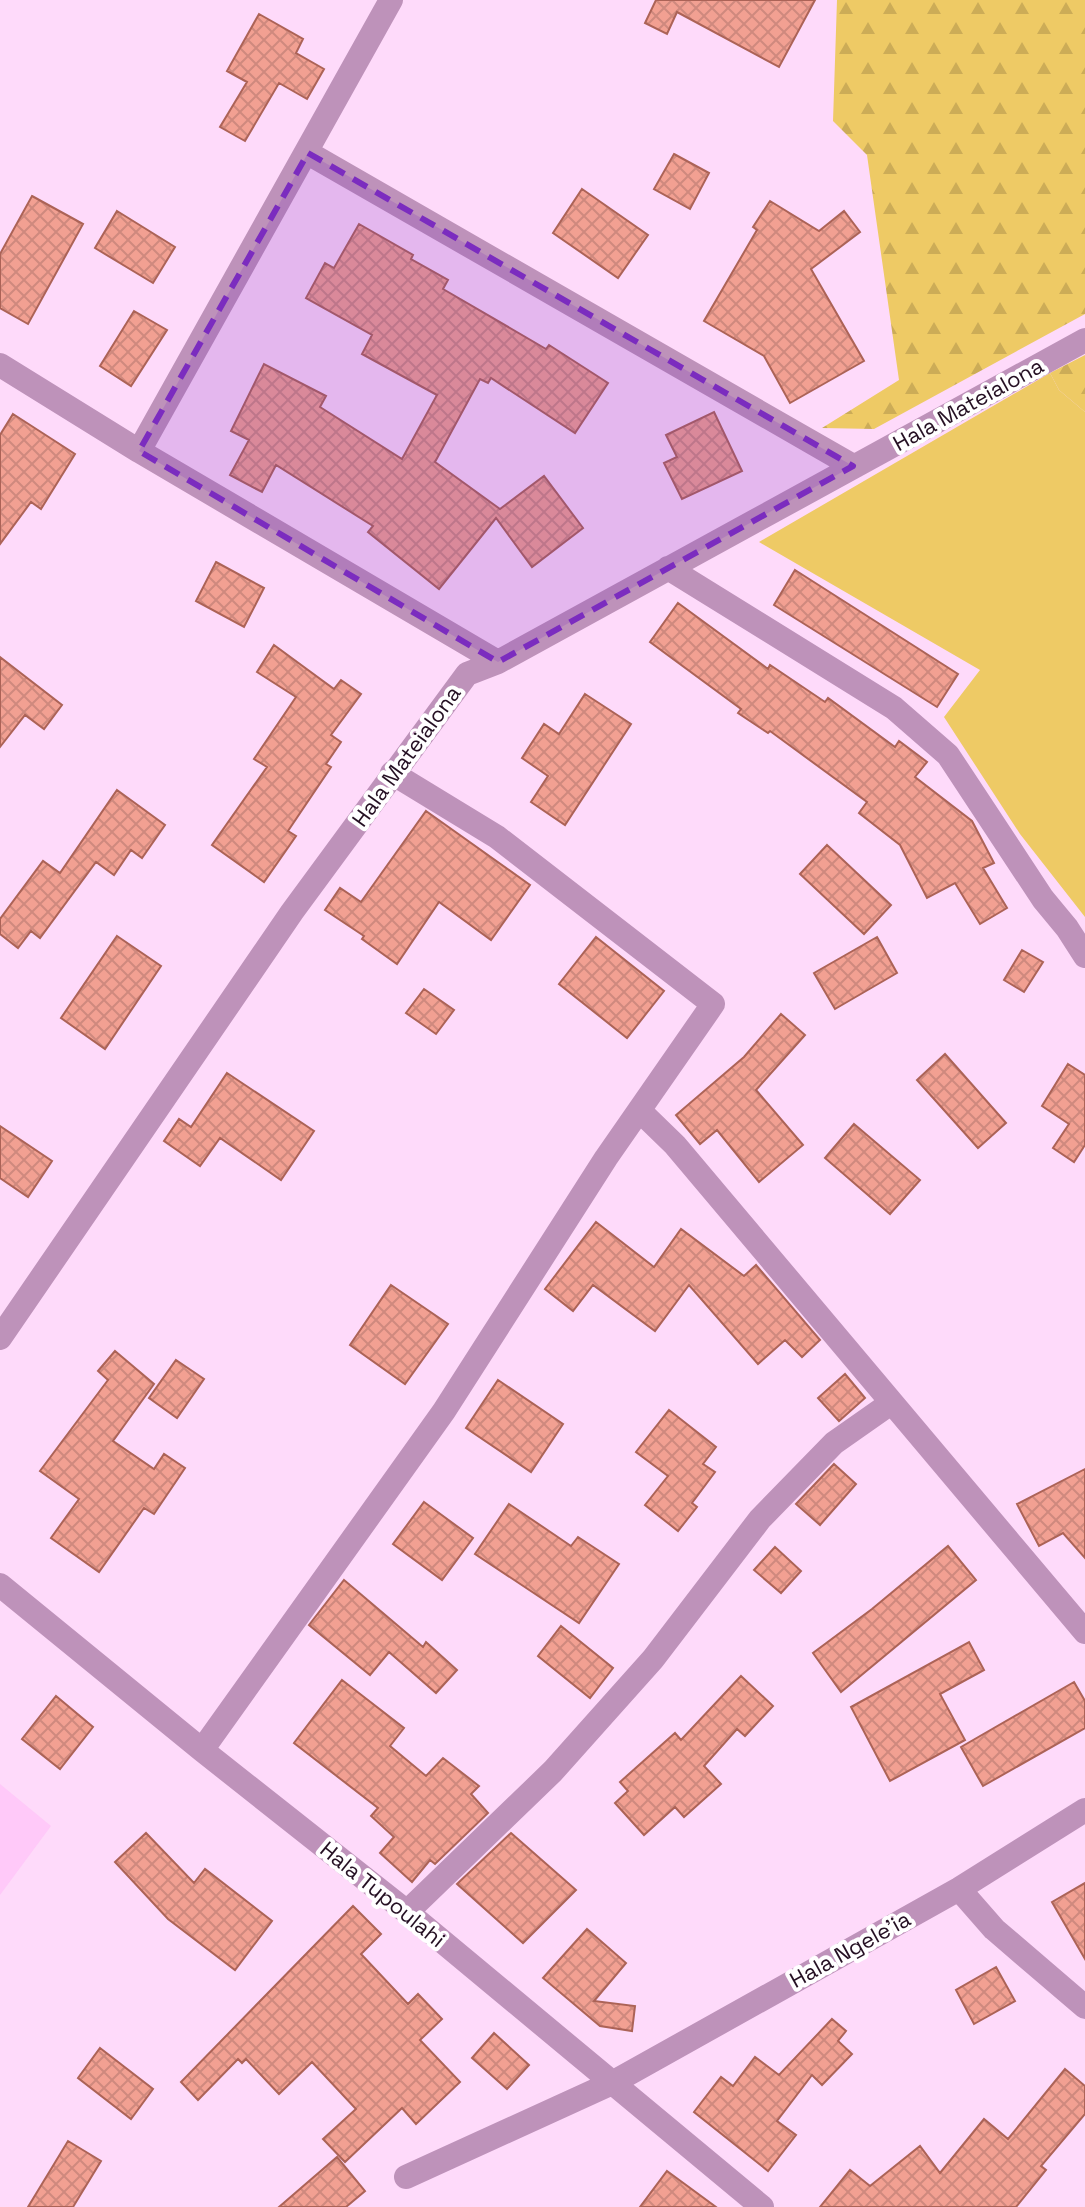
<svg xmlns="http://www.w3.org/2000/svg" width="1085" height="2207" viewBox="0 0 1085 2207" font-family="'Space Grotesk',sans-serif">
  <defs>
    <pattern id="forest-firs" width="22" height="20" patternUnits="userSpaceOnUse" patternTransform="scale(2)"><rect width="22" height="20" fill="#eeca65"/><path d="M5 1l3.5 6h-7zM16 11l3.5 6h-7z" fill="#ccac57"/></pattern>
    <pattern id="building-cross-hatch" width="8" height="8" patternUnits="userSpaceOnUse" patternTransform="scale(2)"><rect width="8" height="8" fill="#f2a092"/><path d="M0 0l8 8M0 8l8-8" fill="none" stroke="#cf897e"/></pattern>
  </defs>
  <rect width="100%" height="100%" fill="#fedafa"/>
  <path fill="#ffc9f9" d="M 0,1784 L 51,1826 L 0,1895 Z"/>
  <path fill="#eeca65" d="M 1050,373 L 1059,390 L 1085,412 L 1085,917 L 1020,834 L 944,717 L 980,670 L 759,542 Z"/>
  <path fill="url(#forest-firs)" d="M 837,0 L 1085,0 L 1085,314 L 874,429 L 822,428 L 899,380 L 867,155 L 833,121 Z
    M 1085,355 L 1085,412 L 1059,390 L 1050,373 Z"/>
  <path fill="url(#building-cross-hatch)" stroke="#ac6357" stroke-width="2" d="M 656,0 L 815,0 L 779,67 L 677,12 L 667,34 L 645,23 Z
    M 259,14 L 303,39 L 296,53 L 324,69 L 307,99 L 279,83 L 245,141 L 220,127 L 247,82 L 227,71 Z
    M 674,154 L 709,173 L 690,209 L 654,189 Z
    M 582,189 L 648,235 L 618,278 L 553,233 Z
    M 32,196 L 83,224 L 28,324 L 0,308 L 0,254 Z
    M 770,201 L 819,231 L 844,211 L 860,232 L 811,269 L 864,361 L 790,403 L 764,356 L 704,321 L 757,230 L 753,227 Z
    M 117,211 L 175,247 L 153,283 L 95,248 Z
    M 359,224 L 413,255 L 411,259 L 448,280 L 443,289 L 546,349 L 549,345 L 608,383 L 575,433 L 491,378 L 488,383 L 480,379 L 435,462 L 500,509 L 544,476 L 583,528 L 532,567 L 496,518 L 439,589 L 368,532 L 373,526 L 276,465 L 262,492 L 230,475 L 249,440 L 231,431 L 264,364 L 326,396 L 320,407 L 402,459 L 437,395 L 362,354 L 372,335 L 306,298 L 325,263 L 334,268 Z
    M 134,311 L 167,330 L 131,386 L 100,366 Z
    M 714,412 L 742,471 L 682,499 L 664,463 L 677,457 L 666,435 Z
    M 13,414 L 75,454 L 41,509 L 31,502 L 0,544 L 0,435 Z
    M 216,562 L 264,588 L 244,627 L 196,601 Z
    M 795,570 L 958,674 L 937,707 L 774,605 Z
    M 678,603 L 768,669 L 770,665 L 825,702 L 828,698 L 895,747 L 899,741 L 927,762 L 915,777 L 972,821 L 994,863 L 983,868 L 1007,908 L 980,924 L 955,883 L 927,898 L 900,845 L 859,813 L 867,802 L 770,731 L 768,733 L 738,713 L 741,709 L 650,642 Z
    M 274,645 L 334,689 L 341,680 L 361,694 L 331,735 L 341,742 L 326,764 L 331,767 L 288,831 L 296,836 L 264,882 L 212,845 L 267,767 L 254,759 L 296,697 L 257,672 Z
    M 0,657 L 62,705 L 44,729 L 25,715 L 0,747 Z
    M 585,694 L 631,724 L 565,825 L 531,802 L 548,776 L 522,758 L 544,724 L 559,734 Z
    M 117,790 L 165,825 L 142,858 L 131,850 L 114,875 L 96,862 L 40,938 L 31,931 L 18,948 L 0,934 L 0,919 L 43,861 L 60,873 Z
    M 426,811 L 530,885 L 491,940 L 439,902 L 397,964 L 362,939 L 364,936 L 325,910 L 340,888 L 361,902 Z
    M 827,845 L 891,905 L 864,934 L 800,874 Z
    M 117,936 L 161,966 L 105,1049 L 61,1018 Z
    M 596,937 L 664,991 L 627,1038 L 559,984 Z
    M 877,937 L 897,973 L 835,1009 L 814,973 Z
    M 1022,950 L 1043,962 L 1024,992 L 1004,980 Z
    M 424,989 L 454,1010 L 436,1034 L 406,1013 Z
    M 781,1014 L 805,1035 L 756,1090 L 803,1145 L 759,1182 L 717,1130 L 700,1144 L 676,1115 L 744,1057 Z
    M 945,1054 L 1006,1123 L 978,1148 L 917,1080 Z
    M 1068,1064 L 1085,1075 L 1085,1145 L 1074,1162 L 1053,1148 L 1069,1124 L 1042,1106 Z
    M 227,1073 L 314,1131 L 281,1180 L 220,1138 L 200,1166 L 164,1141 L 179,1119 L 191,1127 Z
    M 854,1124 L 920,1180 L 890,1214 L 825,1158 Z
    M 0,1126 L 52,1161 L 28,1197 L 0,1178 Z
    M 596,1222 L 654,1267 L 681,1229 L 744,1276 L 756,1265 L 820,1340 L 802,1357 L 785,1340 L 758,1364 L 689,1285 L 655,1331 L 593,1285 L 573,1311 L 545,1289 Z
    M 391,1285 L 448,1324 L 405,1384 L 350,1345 Z
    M 115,1351 L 154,1384 L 113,1441 L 154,1469 L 164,1454 L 185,1468 L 154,1514 L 144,1508 L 99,1572 L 51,1538 L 79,1499 L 40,1471 L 108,1380 L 98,1371 Z
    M 176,1360 L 204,1379 L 177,1418 L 149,1398 Z
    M 845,1374 L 865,1398 L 839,1421 L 818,1398 Z
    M 498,1380 L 563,1424 L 531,1472 L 466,1428 Z
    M 669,1410 L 716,1447 L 703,1464 L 715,1472 L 692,1503 L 697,1507 L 678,1531 L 645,1505 L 668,1476 L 636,1452 Z
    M 834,1464 L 856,1484 L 820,1525 L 796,1504 Z
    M 1085,1469 L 1085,1558 L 1063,1533 L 1039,1546 L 1017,1504 Z
    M 424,1502 L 473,1538 L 442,1580 L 393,1544 Z
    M 509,1504 L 571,1546 L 578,1537 L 619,1564 L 579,1623 L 475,1554 Z
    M 948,1546 L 976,1580 L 841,1692 L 813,1653 L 872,1609 Z
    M 775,1547 L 801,1571 L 781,1593 L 754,1570 Z
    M 344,1580 L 423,1647 L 426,1642 L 457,1670 L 436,1693 L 389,1652 L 370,1675 L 309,1625 Z
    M 561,1626 L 613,1668 L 590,1698 L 538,1656 Z
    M 969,1642 L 984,1670 L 940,1694 L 965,1740 L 890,1781 L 851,1707 Z
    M 741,1676 L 773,1706 L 745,1736 L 737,1729 L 704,1766 L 721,1784 L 684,1817 L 675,1807 L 644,1835 L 615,1803 L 628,1791 L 620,1782 L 675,1733 L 681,1740 Z
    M 342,1680 L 404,1728 L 390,1746 L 426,1776 L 443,1758 L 479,1786 L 471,1794 L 488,1813 L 435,1864 L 430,1860 L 412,1882 L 380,1853 L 394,1837 L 371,1816 L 378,1808 L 294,1743 Z
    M 1074,1682 L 1085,1701 L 1085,1728 L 983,1786 L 961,1747 Z
    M 56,1696 L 93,1727 L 60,1769 L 22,1739 Z
    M 146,1833 L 194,1883 L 205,1869 L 272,1921 L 235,1970 L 168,1919 L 115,1862 Z
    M 511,1833 L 576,1890 L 523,1943 L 457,1884 Z
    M 1085,1883 L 1085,1959 L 1052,1902 Z
    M 353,1906 L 381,1934 L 361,1954 L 408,2004 L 418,1994 L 442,2019 L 420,2040 L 460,2082 L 416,2124 L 402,2108 L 345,2162 L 323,2139 L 356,2109 L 312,2062 L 279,2094 L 246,2059 L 242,2063 L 238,2059 L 198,2100 L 181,2082 Z
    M 587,1929 L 626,1963 L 594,2001 L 635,2006 L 632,2031 L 600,2026 L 543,1978 Z
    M 996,1967 L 1015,2001 L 974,2024 L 956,1990 Z
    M 832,2019 L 846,2031 L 838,2041 L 852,2054 L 822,2085 L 812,2075 L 777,2121 L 796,2135 L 768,2171 L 694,2112 L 721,2077 L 733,2086 L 755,2057 L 779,2075 Z
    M 494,2033 L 529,2065 L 507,2089 L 472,2058 Z
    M 100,2048 L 153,2089 L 131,2119 L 78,2078 Z
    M 1065,2069 L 1085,2086 L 1085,2114 L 1041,2166 L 1046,2170 L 1016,2207 L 820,2207 L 850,2170 L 870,2186 L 920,2146 L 940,2173 L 984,2119 L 1008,2139 Z
    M 68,2141 L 101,2161 L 73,2207 L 28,2207 Z
    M 337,2157 L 365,2191 L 346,2207 L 279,2207 Z
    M 667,2171 L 716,2207 L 640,2207 Z"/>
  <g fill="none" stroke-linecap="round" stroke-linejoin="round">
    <path stroke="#be92ba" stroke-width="24" d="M 308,153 L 853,466
      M 0,365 L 139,451 L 498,662
      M 139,451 L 391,0
      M 668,568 L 894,708 L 948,755 L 1043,899 L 1067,928 L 1085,956
      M 640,1111 L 675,1145 L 1085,1632
      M 0,1338 L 292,912 L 467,674 L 498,662 L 1085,340
      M 0,1585 L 202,1750 L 407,1912 L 762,2207
      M 202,1750 L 444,1411 L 606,1158 L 713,1004 L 497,837 L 392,773
      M 959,1889 L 994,1929 L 1085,2007
      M 407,1912 L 553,1771 L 653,1659 L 760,1519 L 834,1443 L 891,1403
      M 406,2177 L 612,2083 L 959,1889 L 1085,1810"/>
  </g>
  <path fill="#7b2cbf" fill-opacity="0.2" stroke="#7b2cbf" stroke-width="6" stroke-dasharray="16 10" stroke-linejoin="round" d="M 308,153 L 853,466 L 498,662 L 139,451 Z"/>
  <g text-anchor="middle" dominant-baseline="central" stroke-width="8" stroke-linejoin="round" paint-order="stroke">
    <g font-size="22" fill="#251023" stroke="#fff">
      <text transform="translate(968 404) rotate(-29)">Hala Mateialona</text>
      <text transform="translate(406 756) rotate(-54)">Hala Mateialona</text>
      <text transform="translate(383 1894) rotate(39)">Hala Tupoulahi</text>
      <text transform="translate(850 1949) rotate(-29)">Hala Ngele'ia</text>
    </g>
  </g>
</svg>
